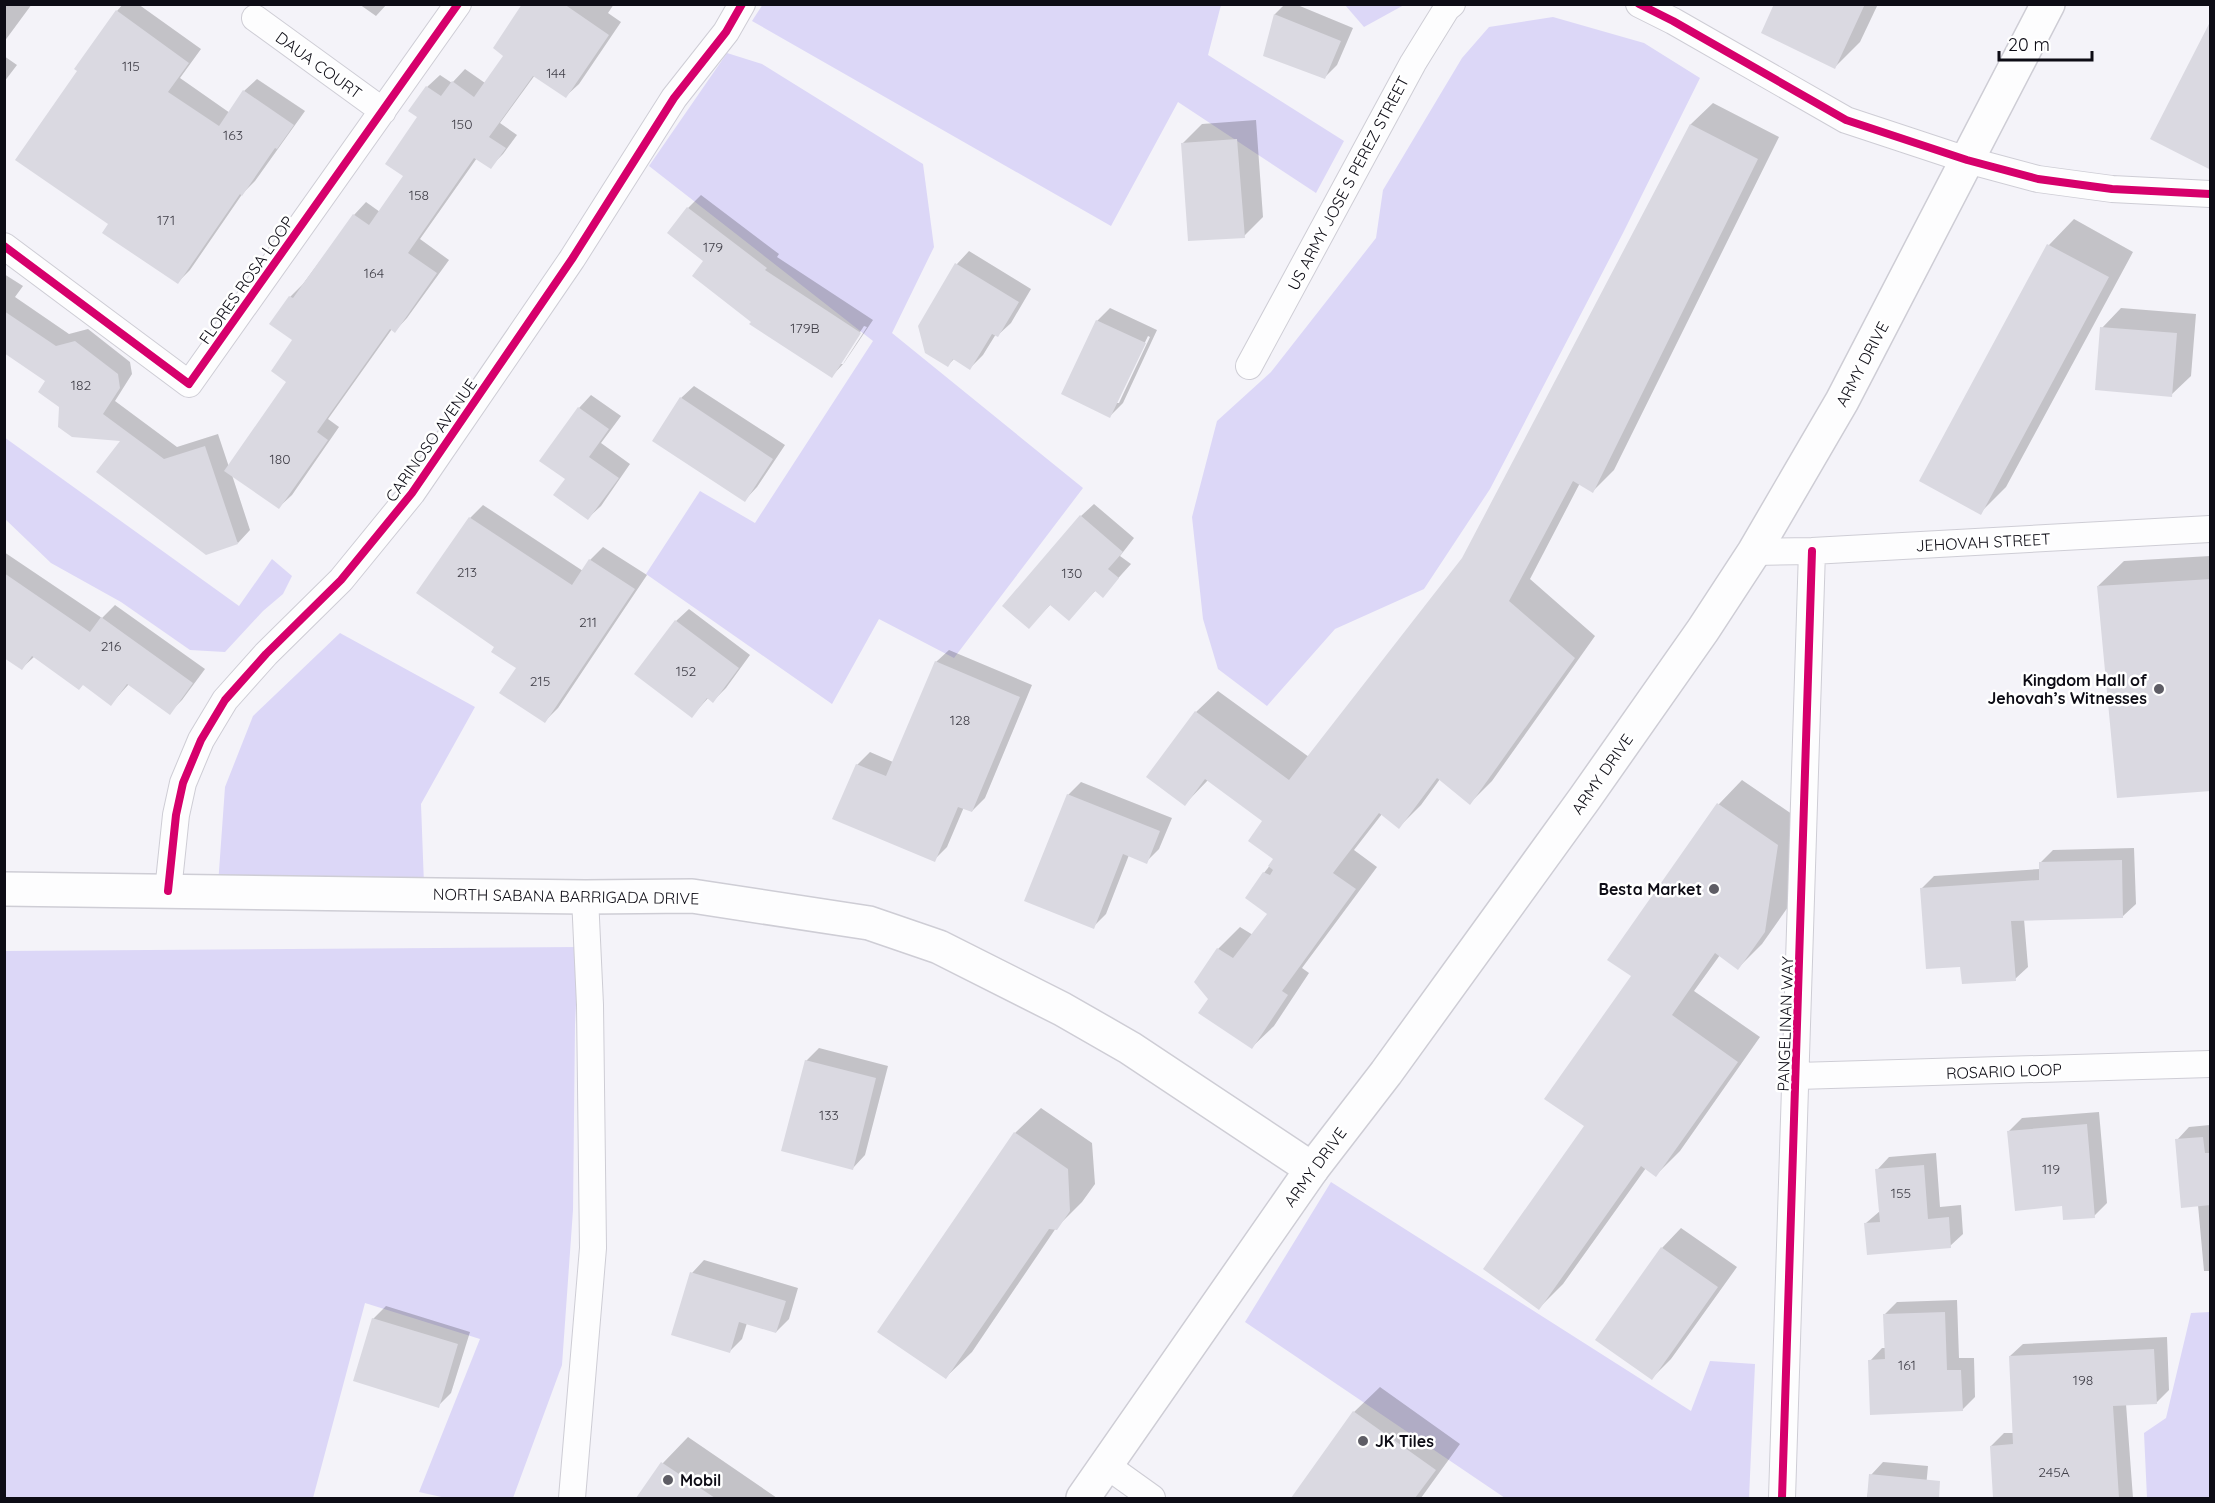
<svg xmlns="http://www.w3.org/2000/svg" width="2215" height="1503" viewBox="0 0 2215 1503" font-family="Quicksand,sans-serif">
  <rect width="100%" height="100%" fill="#f4f3f9"/>
  <path fill="#dcd7f7" d="M 763,4 L 1221,5 L 1208,55 L 1344,141 L 1316,193 L 1178,102 L 1111,226 L 752,21 Z
    M 1345,5 L 1404,5 L 1364,27 Z
    M 1553,17 L 1644,43 L 1700,78 L 1623,233 L 1490,489 L 1424,589 L 1335,629 L 1267,706 L 1218,669 L 1203,619 L 1192,517 L 1217,421 L 1271,372 L 1376,238 L 1383,190 L 1462,58 L 1489,27 Z
    M 727,53 L 762,64 L 923,164 L 934,247 L 892,333 L 1083,488 L 954,658 L 879,619 L 832,704 L 646,574 L 700,491 L 755,523 L 873,341 L 649,166 Z
    M 4,437 L 239,606 L 272,559 L 292,576 L 283,594 L 263,611 L 225,652 L 190,650 L 121,602 L 51,563 L 5,519 Z
    M 340,633 L 475,707 L 421,804 L 424,885 L 218,885 L 225,787 L 253,716 Z
    M 579,947 L 575,1025 L 573,1210 L 562,1365 L 513,1498 L 446,1498 L 419,1492 L 480,1339 L 365,1303 L 313,1498 L 5,1498 L 4,951 Z
    M 1331,1182 L 1691,1411 L 1710,1361 L 1755,1364 L 1749,1498 L 1505,1498 L 1245,1322 Z
    M 2210,1312 L 2210,1498 L 2147,1498 L 2144,1433 L 2166,1418 L 2191,1313 Z"/>
  <path fill="#0003" fill-rule="evenodd" d="M 4,4 L 32,4 L 4,42 Z
    M 123,4 L 138,4 L 201,49 L 180,78 L 230,113 L 244,91 L 257,79 L 305,111 L 255,181 L 243,193 L 190,270 L 177,283 L 110,224 L 79,71 L 117,11 Z
    M 359,4 L 387,4 L 376,16 Z
    M 522,4 L 614,4 L 608,13 L 621,22 L 579,84 L 566,96 L 535,75 L 500,123 L 517,135 L 503,154 L 490,167 L 477,158 L 420,239 L 449,260 L 407,318 L 395,331 L 392,329 L 328,419 L 339,427 L 292,495 L 279,507 L 232,475 L 250,530 L 238,543 L 122,439 L 61,406 L 48,381 L 4,351 L 4,274 L 23,286 L 15,297 L 69,334 L 88,329 L 130,362 L 132,374 L 115,401 L 177,447 L 218,434 L 229,467 L 288,381 L 295,340 L 290,297 L 303,284 L 354,215 L 366,202 L 380,212 L 405,176 L 427,87 L 440,75 L 452,83 L 465,69 L 485,83 L 505,55 Z
    M 1285,4 L 1295,4 L 1353,28 L 1337,65 L 1324,78 L 1265,55 L 1275,14 Z
    M 1776,4 L 1878,4 L 1860,42 L 1835,67 Z
    M 4,56 L 17,65 L 4,82 Z
    M 1713,103 L 1779,137 L 1614,470 L 1593,491 L 1580,483 L 1530,579 L 1595,636 L 1492,781 L 1470,803 L 1440,779 L 1421,805 L 1399,827 L 1382,814 L 1354,850 L 1377,867 L 1302,968 L 1309,973 L 1274,1026 L 1252,1047 L 1196,982 L 1218,949 L 1240,927 L 1253,935 L 1269,914 L 1264,873 L 1275,859 L 1264,821 L 1209,779 L 1185,804 L 1196,712 L 1218,691 L 1309,757 L 1463,559 L 1691,124 Z
    M 1256,120 L 1263,217 L 1244,236 L 1183,143 L 1202,124 Z
    M 701,195 L 779,254 L 777,257 L 873,320 L 844,363 L 832,376 L 753,321 L 705,260 L 688,208 ZM 864,326 L 867,327 L 843,364 L 839,364 Z
    M 2074,219 L 2133,252 L 2006,487 L 1980,513 L 1921,480 L 2049,245 Z
    M 969,251 L 1031,289 L 1011,323 L 998,335 L 996,334 L 983,355 L 970,368 L 954,359 L 948,365 L 957,264 Z
    M 1110,308 L 1157,330 L 1123,403 L 1110,416 L 1097,321 ZM 1148,336 L 1150,337 L 1119,403 L 1116,403 Z
    M 2121,308 L 2196,314 L 2191,376 L 2171,395 L 2102,328 Z
    M 694,386 L 785,445 L 757,487 L 745,500 L 681,398 Z
    M 591,395 L 621,416 L 601,443 L 630,464 L 601,506 L 588,518 L 567,478 L 579,408 Z
    M 1094,504 L 1134,538 L 1120,556 L 1131,564 L 1103,595 L 1096,590 L 1069,619 L 1051,604 L 1029,627 L 1081,516 Z
    M 483,505 L 583,571 L 590,560 L 603,547 L 647,575 L 558,708 L 545,721 L 518,667 L 496,647 L 418,593 L 470,518 Z
    M 4,552 L 102,618 L 115,605 L 205,669 L 182,700 L 169,713 L 129,684 L 111,704 L 83,684 L 35,656 L 22,668 L 4,656 Z
    M 2210,556 L 2210,790 L 2098,586 L 2124,561 Z
    M 689,609 L 750,655 L 726,688 L 713,701 L 709,697 L 692,716 L 676,621 Z
    M 949,650 L 1032,685 L 985,798 L 972,811 L 964,807 L 947,847 L 934,860 L 857,765 L 870,752 L 893,762 L 936,662 Z
    M 1742,780 L 1802,821 L 1788,907 L 1762,944 L 1738,968 L 1720,955 L 1694,991 L 1760,1037 L 1680,1151 L 1656,1175 L 1646,1168 L 1563,1284 L 1539,1308 L 1586,1126 L 1633,976 L 1609,960 L 1719,804 Z
    M 1081,782 L 1172,818 L 1159,849 L 1146,862 L 1129,855 L 1106,914 L 1093,927 L 1068,795 Z
    M 2134,848 L 2136,904 L 2123,916 L 2024,919 L 2028,967 L 2015,979 L 1962,965 L 1921,889 L 1934,876 L 2040,869 L 2040,863 L 2053,850 Z
    M 819,1048 L 888,1066 L 865,1155 L 853,1168 L 806,1061 Z
    M 1041,1108 L 1092,1143 L 1095,1184 L 1082,1202 L 1056,1228 L 972,1352 L 946,1377 L 1015,1133 Z
    M 2099,1112 L 2107,1203 L 2094,1216 L 2009,1131 L 2022,1118 Z
    M 2210,1125 L 2210,1271 L 2204,1271 L 2198,1205 L 2177,1140 L 2189,1127 Z
    M 1936,1153 L 1940,1207 L 1961,1205 L 1963,1234 L 1950,1246 L 1866,1223 L 1880,1211 L 1877,1170 L 1889,1157 Z
    M 1681,1228 L 1737,1267 L 1671,1359 L 1652,1378 L 1597,1340 L 1662,1248 Z
    M 704,1260 L 798,1288 L 789,1319 L 776,1332 L 747,1323 L 742,1339 L 729,1352 L 692,1273 Z
    M 1957,1300 L 1959,1358 L 1974,1358 L 1975,1397 L 1962,1410 L 1870,1361 L 1882,1348 L 1886,1348 L 1884,1315 L 1897,1302 Z
    M 386,1306 L 470,1332 L 451,1393 L 438,1406 L 373,1319 Z
    M 2167,1337 L 2169,1390 L 2156,1403 L 2126,1404 L 2133,1498 L 1994,1498 L 1991,1446 L 2004,1433 L 2014,1433 L 2010,1356 L 2023,1344 Z
    M 1380,1387 L 1460,1444 L 1421,1498 L 1293,1498 L 1354,1412 Z
    M 688,1437 L 777,1498 L 638,1498 L 663,1463 Z
    M 1883,1462 L 1928,1466 L 1925,1498 L 1867,1498 L 1871,1475 Z"/>
  <path fill="#dad9e1" d="M 522,4 L 564,4 L 609,35 L 566,98 L 533,76 L 489,137 L 506,148 L 491,169 L 474,158 L 408,253 L 437,273 L 395,333 L 390,329 L 317,432 L 328,440 L 279,509 L 224,471 L 286,382 L 271,371 L 292,340 L 269,324 L 289,296 L 293,298 L 353,214 L 369,225 L 403,176 L 385,164 L 417,117 L 408,111 L 426,86 L 441,96 L 452,81 L 474,97 L 503,56 L 493,48 Z
    M 1774,4 L 1865,4 L 1835,69 L 1761,33 Z
    M 116,10 L 189,63 L 168,92 L 219,126 L 243,90 L 294,125 L 277,149 L 275,148 L 242,196 L 240,194 L 178,284 L 102,233 L 108,224 L 15,160 L 77,71 L 74,69 Z
    M 1274,14 L 1341,41 L 1325,79 L 1263,56 Z
    M 2211,20 L 2211,170 L 2150,139 Z
    M 1690,124 L 1758,159 L 1593,493 L 1573,481 L 1509,601 L 1575,658 L 1470,805 L 1437,778 L 1399,829 L 1379,813 L 1333,873 L 1356,889 L 1282,991 L 1288,995 L 1252,1049 L 1198,1013 L 1208,999 L 1194,982 L 1217,948 L 1233,958 L 1267,914 L 1245,898 L 1263,872 L 1270,875 L 1273,870 L 1268,866 L 1273,859 L 1248,841 L 1262,821 L 1205,779 L 1185,806 L 1146,777 L 1195,711 L 1289,780 L 1462,558 Z
    M 1237,139 L 1245,238 L 1188,241 L 1181,143 Z
    M 687,207 L 767,268 L 765,270 L 861,333 L 832,378 L 749,324 L 751,322 L 692,276 L 703,261 L 667,233 Z
    M 2047,244 L 2109,277 L 1981,515 L 1919,481 Z
    M 955,263 L 1019,302 L 998,337 L 992,334 L 970,370 L 953,359 L 948,367 L 925,353 L 918,326 Z
    M 4,311 L 56,346 L 75,341 L 118,374 L 120,388 L 103,414 L 164,459 L 205,446 L 238,544 L 206,555 L 96,472 L 120,441 L 72,437 L 58,427 L 59,407 L 38,392 L 45,381 L 4,353 Z
    M 1096,320 L 1146,343 L 1110,418 L 1061,394 Z
    M 2100,327 L 2177,333 L 2172,397 L 2095,390 Z
    M 680,397 L 773,459 L 745,502 L 652,441 Z
    M 578,407 L 609,429 L 589,457 L 619,478 L 588,520 L 553,495 L 565,479 L 539,461 Z
    M 1080,515 L 1123,552 L 1108,569 L 1119,578 L 1103,598 L 1095,591 L 1069,621 L 1050,605 L 1029,629 L 1002,606 Z
    M 469,517 L 572,585 L 589,559 L 635,589 L 545,723 L 499,693 L 516,668 L 491,652 L 494,647 L 416,593 Z
    M 4,573 L 90,632 L 101,617 L 193,683 L 170,715 L 127,684 L 111,706 L 83,685 L 79,690 L 32,656 L 22,670 L 4,658 Z
    M 2211,579 L 2211,791 L 2117,798 L 2097,586 Z
    M 675,620 L 739,668 L 713,703 L 707,698 L 692,718 L 634,674 Z
    M 935,661 L 1020,697 L 972,812 L 958,807 L 935,862 L 832,819 L 856,764 L 886,776 Z
    M 1067,794 L 1160,831 L 1147,864 L 1123,854 L 1094,929 L 1024,901 Z
    M 1717,803 L 1778,845 L 1765,932 L 1738,970 L 1715,953 L 1672,1015 L 1738,1062 L 1656,1177 L 1641,1166 L 1539,1310 L 1483,1269 L 1584,1126 L 1544,1099 L 1631,976 L 1607,960 Z
    M 2122,860 L 2123,918 L 2011,921 L 2016,981 L 1962,984 L 1960,967 L 1926,969 L 1920,888 L 2039,880 L 2039,862 Z
    M 805,1060 L 876,1078 L 853,1170 L 781,1151 Z
    M 2087,1124 L 2095,1218 L 2063,1220 L 2062,1206 L 2015,1211 L 2007,1131 Z
    M 1014,1132 L 1068,1169 L 1070,1211 L 1057,1230 L 1049,1229 L 946,1379 L 877,1332 Z
    M 2203,1137 L 2205,1153 L 2211,1153 L 2211,1205 L 2181,1208 L 2175,1139 Z
    M 1924,1165 L 1928,1219 L 1949,1217 L 1951,1248 L 1867,1255 L 1864,1223 L 1880,1222 L 1875,1169 Z
    M 1661,1247 L 1718,1287 L 1652,1380 L 1595,1340 Z
    M 690,1272 L 786,1301 L 776,1333 L 739,1322 L 730,1353 L 671,1335 Z
    M 1945,1312 L 1947,1370 L 1961,1370 L 1963,1411 L 1870,1415 L 1868,1360 L 1885,1359 L 1883,1314 Z
    M 372,1318 L 458,1344 L 439,1408 L 353,1381 Z
    M 2154,1349 L 2157,1404 L 2113,1406 L 2119,1498 L 1993,1498 L 1990,1446 L 2013,1444 L 2009,1356 Z
    M 1353,1411 L 1436,1470 L 1415,1498 L 1291,1498 Z
    M 661,1462 L 715,1498 L 636,1498 Z
    M 1869,1474 L 1940,1481 L 1939,1498 L 1867,1498 Z"/>
  <g fill="none" stroke-linecap="round" stroke-linejoin="round">
    <g stroke="#cecdd5" stroke-width="28">
      <path id="street" d="M 1639,4 L 1673,21 L 1846,120 L 1967,160 L 2038,179 L 2112,189 L 2210,194
        M 255,18 L 383,111
        M 4,246 L 189,384 L 458,4
        M 1249,366 L 1413,63 L 1447,8 L 1452,4
        M 1754,552 L 1812,551 L 2210,529
        M 168,891 L 176,815 L 183,783 L 201,740 L 225,700 L 266,654 L 341,580 L 412,493 L 572,259 L 674,98 L 726,32 L 742,4
        M 1797,1076 L 2210,1064
        M 1106,1465 L 1152,1498
        M 572,1498 L 593,1248 L 590,1005 L 585,897
        M 1782,1498 L 1812,551"/>
    </g>
    <g stroke="#cecdd5" stroke-width="36">
      <path id="secondary" d="M 4,889 L 585,897 L 692,896 L 869,923 L 939,947 L 1062,1009 L 1130,1048 L 1312,1169"/>
    </g>
    <g stroke="#cecdd5" stroke-width="36">
      <path id="primary" d="M 1083,1498 L 1312,1169 L 1386,1073 L 1585,798 L 1703,630 L 1754,552 L 1842,401 L 2048,4"/>
    </g>
    <use href="#street" stroke="#fdfdfe" stroke-width="26"/>
    <use href="#secondary" stroke="#fdfdfe" stroke-width="33"/>
    <use href="#primary" stroke="#fdfdfe" stroke-width="33"/>
    <g stroke="#fff" stroke-width="11">
      <path id="cycleway" d="M 1639,4 L 1673,21 L 1846,120 L 1967,160 L 2038,179 L 2112,189 L 2210,194
        M 4,246 L 189,384 L 458,4
        M 168,891 L 176,815 L 183,783 L 201,740 L 225,700 L 266,654 L 341,580 L 412,493 L 572,259 L 674,98 L 726,32 L 742,4
        M 1782,1498 L 1812,551"/>
    </g>
    <use href="#cycleway" stroke="#d6006c" stroke-width="8"/>
  </g>
  <g fill="#5e5d65" stroke="#fff" stroke-width="2">
    <circle cx="2159" cy="689" r="6"/>
    <circle cx="1714" cy="889" r="6"/>
    <circle cx="1363" cy="1441" r="6"/>
    <circle cx="668" cy="1480" r="6"/>
  </g>
  <g text-anchor="middle" dominant-baseline="central" stroke-width="5" stroke-linejoin="round" paint-order="stroke">
    <g font-size="14" fill="#403f48">
      <text x="131" y="66">115</text>
      <text x="556" y="73">144</text>
      <text x="462" y="124">150</text>
      <text x="233" y="135">163</text>
      <text x="419" y="195">158</text>
      <text x="166" y="220">171</text>
      <text x="713" y="247">179</text>
      <text x="374" y="273">164</text>
      <text x="805" y="328">179B</text>
      <text x="81" y="385">182</text>
      <text x="280" y="459">180</text>
      <text x="467" y="572">213</text>
      <text x="1072" y="573">130</text>
      <text x="588" y="622">211</text>
      <text x="111" y="646">216</text>
      <text x="686" y="671">152</text>
      <text x="540" y="681">215</text>
      <text x="960" y="720">128</text>
      <text x="829" y="1115">133</text>
      <text x="2051" y="1169">119</text>
      <text x="1901" y="1193">155</text>
      <text x="1907" y="1365">161</text>
      <text x="2083" y="1380">198</text>
      <text x="2054" y="1472">245A</text>
    </g>
    <g font-size="16" fill="#0d0c15" stroke="#fff">
      <text transform="translate(319 65) rotate(36)">DAUA COURT</text>
      <text transform="translate(1348 183) rotate(-62)">US ARMY JOSE S PEREZ STREET</text>
      <text transform="translate(246 280) rotate(-55)">FLORES ROSA LOOP</text>
      <text transform="translate(1862 364) rotate(-62)">ARMY DRIVE</text>
      <text transform="translate(431 440) rotate(-55)">CARINOSO AVENUE</text>
      <text transform="translate(1983 542) rotate(-3)">JEHOVAH STREET</text>
      <text transform="translate(1602 774) rotate(-55)">ARMY DRIVE</text>
      <text transform="translate(566 896) rotate(1)">NORTH SABANA BARRIGADA DRIVE</text>
      <text transform="translate(1785 1024) rotate(-88)">PANGELINAN WAY</text>
      <text transform="translate(2004 1071) rotate(-2)">ROSARIO LOOP</text>
      <text transform="translate(1315 1167) rotate(-54)">ARMY DRIVE</text>
    </g>
    <g font-size="16" font-weight="bold" fill="#0d0c15" stroke="#fff" text-anchor="end">
      <text x="2147" y="680">Kingdom Hall of<tspan x="2147" dy="18">Jehovah’s Witnesses</tspan></text>
      <text x="1702" y="889">Besta Market</text>
      <text x="1375" y="1441" text-anchor="start">JK Tiles</text>
      <text x="680" y="1480" text-anchor="start">Mobil</text>
    </g>
  </g>
  <rect width="2215" height="1503" fill="none" stroke="#0d0c15" stroke-width="12"/>
  <path d="M1999 51v9h93v-9" fill="none" stroke="#0d0c15" stroke-width="3"/>
  <text x="2008" y="51" font-size="18" fill="#0d0c15" stroke="#ffffff" stroke-width="4.5" paint-order="stroke">20 m</text>
</svg>
